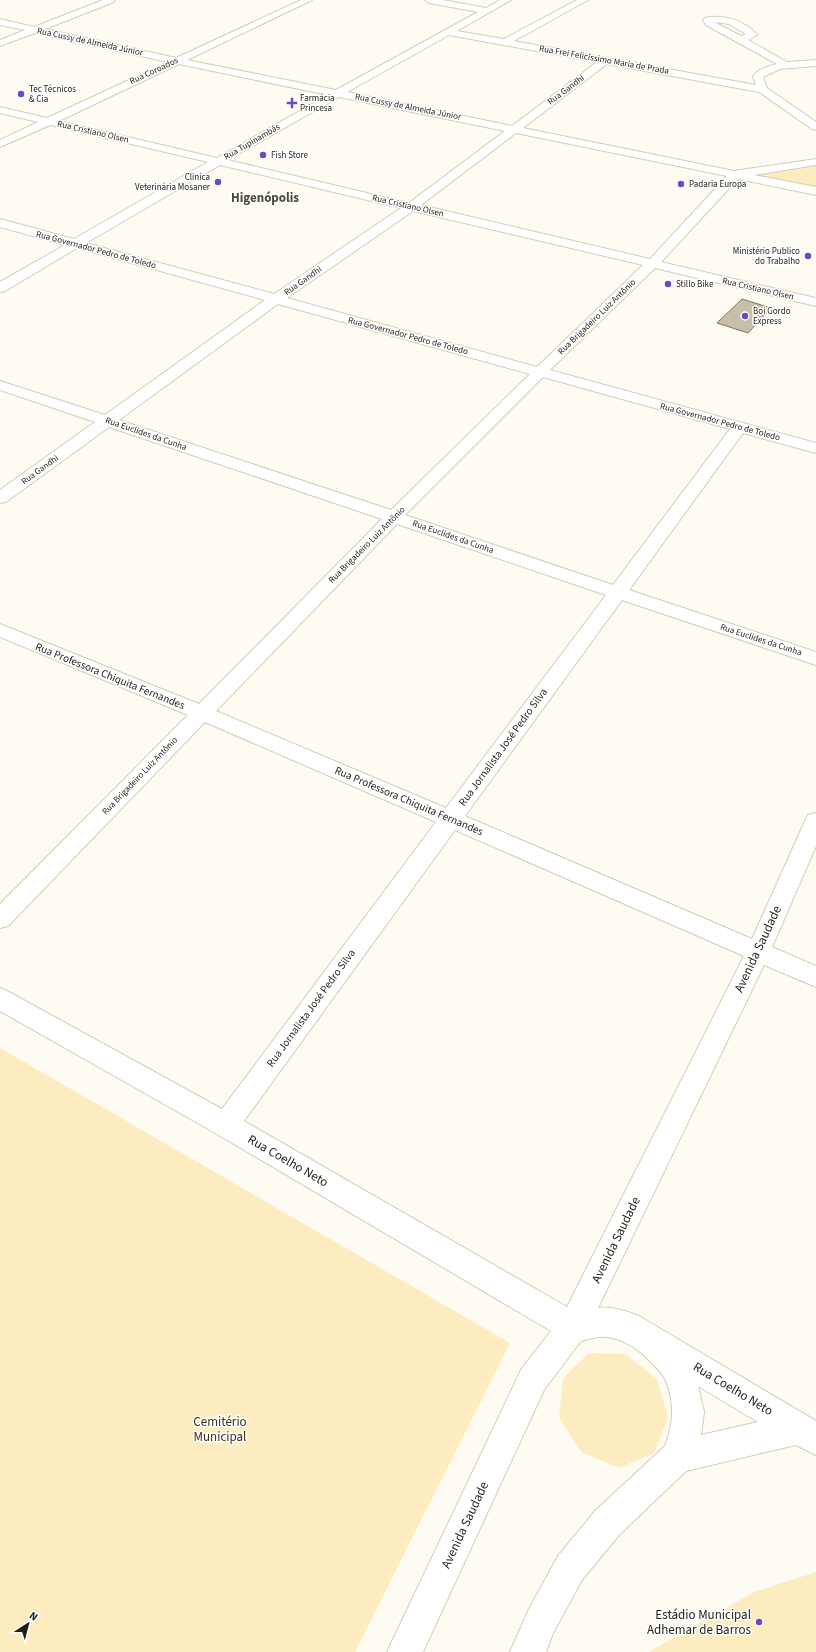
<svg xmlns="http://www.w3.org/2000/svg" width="816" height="1652" viewBox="0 0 816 1652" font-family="'Source Sans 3',sans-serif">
  <rect width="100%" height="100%" fill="#fefbf2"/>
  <path fill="#fcecbf" d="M 816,163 L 816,190 L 739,174 Z
    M 0,1048 L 510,1343 L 355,1652 L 0,1652 Z
    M 589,1353 L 625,1354 L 657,1379 L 668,1418 L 654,1453 L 619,1468 L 581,1452 L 559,1417 L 563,1378 Z
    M 816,1572 L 816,1652 L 649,1652 L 754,1592 Z"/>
  <path fill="#c7bfa9" stroke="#7d7662" d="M 742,299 L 771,308 L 748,333 L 717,323 Z"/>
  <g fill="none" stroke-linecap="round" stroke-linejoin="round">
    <g stroke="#d5cdb7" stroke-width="2">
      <path id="minor" d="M 103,0 L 115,0 L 114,2 L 45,29 L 176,58 L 301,0 L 312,0 L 187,60 L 336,90 L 478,12 L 429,3 L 425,0 L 443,0 L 486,8 L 500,0 L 511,0 L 457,31 L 504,39 L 577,0 L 588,0 L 514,41 L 756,85 L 753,76 C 759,69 768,66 777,64 L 706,25 L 703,20 L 705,18 C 722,14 745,20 757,35 L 748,40 L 787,62 L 816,60 L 816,66 L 780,69 L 763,77 L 767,88 L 816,122 L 816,130 L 812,129 L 759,92 L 607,64 L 523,128 L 734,171 L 816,159 L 816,165 L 754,175 L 816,187 L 816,195 L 738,179 L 661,262 L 816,298 L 816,306 L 655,268 L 550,370 L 816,443 L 816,453 L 743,433 L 629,590 L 816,652 L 816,665 L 622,600 L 465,816 L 752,939 L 805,821 L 808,815 L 816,813 L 816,846 L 772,947 L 816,966 L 816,987 L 764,965 L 598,1308 C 611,1306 626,1311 639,1316 L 816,1421 L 816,1455 L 796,1445 L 686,1471 L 619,1535 L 582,1580 L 553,1633 L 546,1652 L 510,1652 L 529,1609 L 558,1556 L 595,1511 L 665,1446 C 674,1424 675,1399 664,1377 C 661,1372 655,1366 650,1361 C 637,1348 624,1339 606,1337 C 598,1336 589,1339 581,1341 L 544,1390 L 423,1652 L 387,1652 L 522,1368 L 551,1331 L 217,1134 L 0,1011 L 0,988 L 9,992 L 222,1109 L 436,822 L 205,722 L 8,926 L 0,928 L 0,904 L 188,715 L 0,637 L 0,624 L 199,704 L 382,519 L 109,427 L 6,502 L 0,503 L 0,490 L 95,422 L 0,390 L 0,381 L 105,415 L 265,300 L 77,248 L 5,291 L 0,292 L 0,282 L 65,245 L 0,227 L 0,219 L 74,239 L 208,162 L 50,125 L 0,147 L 0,140 L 38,122 L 0,113 L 0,107 L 47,118 L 168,62 L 35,33 L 0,46 L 0,40 L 25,30 L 0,25 L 0,19 L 34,27 ZM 714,22 L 729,24 L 746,34 L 741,36 ZM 449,35 L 597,62 L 512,126 L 347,92 ZM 179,64 L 328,95 L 217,158 L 59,121 ZM 339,97 L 505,131 L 409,203 L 228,160 ZM 516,133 L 727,176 L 650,259 L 421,205 ZM 220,165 L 401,208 L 274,294 L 86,243 ZM 413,211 L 643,265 L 537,367 L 287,298 ZM 278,304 L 530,374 L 391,510 L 119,420 ZM 543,377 L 730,429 L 613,585 L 405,515 ZM 397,524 L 606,595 L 446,808 L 216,711 ZM 455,830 L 744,956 L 567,1307 L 244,1121 ZM 698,1386 L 758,1422 L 701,1435 L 704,1412 Z"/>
    </g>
    <use href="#minor" fill="#fff" fill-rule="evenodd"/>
  </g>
  <g fill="#6c48c1" stroke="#fff" stroke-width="1.5">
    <circle cx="21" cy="94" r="4"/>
    <path d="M290 97h4v4h4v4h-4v4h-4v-4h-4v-4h4z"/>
    <circle cx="263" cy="155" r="4"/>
    <circle cx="218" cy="182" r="4"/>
    <circle cx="681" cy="184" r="4"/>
    <circle cx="808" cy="256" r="4"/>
    <circle cx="668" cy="284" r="4"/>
    <circle cx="745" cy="316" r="4"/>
    <circle cx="759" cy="1622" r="4"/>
  </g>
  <g text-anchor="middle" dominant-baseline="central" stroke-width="3" stroke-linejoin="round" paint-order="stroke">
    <g font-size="9" fill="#211e16" stroke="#fff">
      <text transform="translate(90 42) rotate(12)">Rua Cussy de Almeida Júnior</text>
      <text transform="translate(604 60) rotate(10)">Rua Frei Felicíssimo Maria de Prada</text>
      <text transform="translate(154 71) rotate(-25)">Rua Coroados</text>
      <text transform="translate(566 90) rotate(-37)">Rua Gandhi</text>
      <text transform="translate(408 107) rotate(11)">Rua Cussy de Almeida Júnior</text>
      <text transform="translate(93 132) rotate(13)">Rua Cristiano Olsen</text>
      <text transform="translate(252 142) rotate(-30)">Rua Tupinambás</text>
      <text transform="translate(408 206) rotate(13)">Rua Cristiano Olsen</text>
      <text transform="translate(96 250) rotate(15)">Rua Governador Pedro de Toledo</text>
      <text transform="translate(303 281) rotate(-35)">Rua Gandhi</text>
      <text transform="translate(758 289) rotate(13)">Rua Cristiano Olsen</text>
      <text transform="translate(597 317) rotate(-44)">Rua Brigadeiro Luiz Antônio</text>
      <text transform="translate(408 336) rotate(15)">Rua Governador Pedro de Toledo</text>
      <text transform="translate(720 422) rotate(15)">Rua Governador Pedro de Toledo</text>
      <text transform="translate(146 434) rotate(19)">Rua Euclides da Cunha</text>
      <text transform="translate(40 470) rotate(-36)">Rua Gandhi</text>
      <text transform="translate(453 537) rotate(19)">Rua Euclides da Cunha</text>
      <text transform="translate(367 545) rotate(-45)">Rua Brigadeiro Luiz Antônio</text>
      <text transform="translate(761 640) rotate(18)">Rua Euclides da Cunha</text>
      <text transform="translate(140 776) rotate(-46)">Rua Brigadeiro Luiz Antônio</text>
    </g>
    <g font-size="9" fill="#211e16" stroke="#fff" text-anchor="start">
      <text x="29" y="89">Tec Técnicos<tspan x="29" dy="10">&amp; Cia</tspan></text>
      <text x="300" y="98">Farmácia<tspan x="300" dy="10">Princesa</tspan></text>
      <text x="271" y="155">Fish Store</text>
      <text x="210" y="177" text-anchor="end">Clinica<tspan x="210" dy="10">Veterinária Mosaner</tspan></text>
      <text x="689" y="184">Padaria Europa</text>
      <text x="800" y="251" text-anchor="end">Ministério Publico<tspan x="800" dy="10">do Trabalho</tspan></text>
      <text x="676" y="284">Stillo Bike</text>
      <text x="753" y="311">Boi Gordo<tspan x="753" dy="10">Express</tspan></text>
    </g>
    <g font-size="11" fill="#211e16" stroke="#fff">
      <text transform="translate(110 676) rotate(22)">Rua Professora Chiquita Fernandes</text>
      <text transform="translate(503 747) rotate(-54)">Rua Jornalista José Pedro Silva</text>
      <text transform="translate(409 801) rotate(23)">Rua Professora Chiquita Fernandes</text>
      <text transform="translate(311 1008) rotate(-54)">Rua Jornalista José Pedro Silva</text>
    </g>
    <g font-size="13" font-weight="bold" fill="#514a37" stroke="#fff">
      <text x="265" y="198">Higenópolis</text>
    </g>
    <g font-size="13" fill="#211e16" stroke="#fff">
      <text transform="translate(758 949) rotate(-65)">Avenida Saudade</text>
      <text transform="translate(288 1161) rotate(30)">Rua Coelho Neto</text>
      <text transform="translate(616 1240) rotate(-64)">Avenida Saudade</text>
      <text transform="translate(733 1389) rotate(31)">Rua Coelho Neto</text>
      <text transform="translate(465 1525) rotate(-65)">Avenida Saudade</text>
    </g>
    <g font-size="13" fill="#3c3111" stroke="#fff">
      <text x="220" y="1422">Cemitério<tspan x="220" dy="15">Municipal</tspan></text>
    </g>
    <g font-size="13" fill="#211e16" stroke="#fff" text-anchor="end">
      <text x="751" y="1615">Estádio Municipal<tspan x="751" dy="15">Adhemar de Barros</tspan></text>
    </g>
  </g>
  <g transform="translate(28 1624) rotate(36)" stroke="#ffffff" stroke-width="3" paint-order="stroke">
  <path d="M0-3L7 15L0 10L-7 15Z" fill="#211e16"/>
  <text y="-6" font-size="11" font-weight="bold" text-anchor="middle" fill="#211e16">N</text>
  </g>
</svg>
